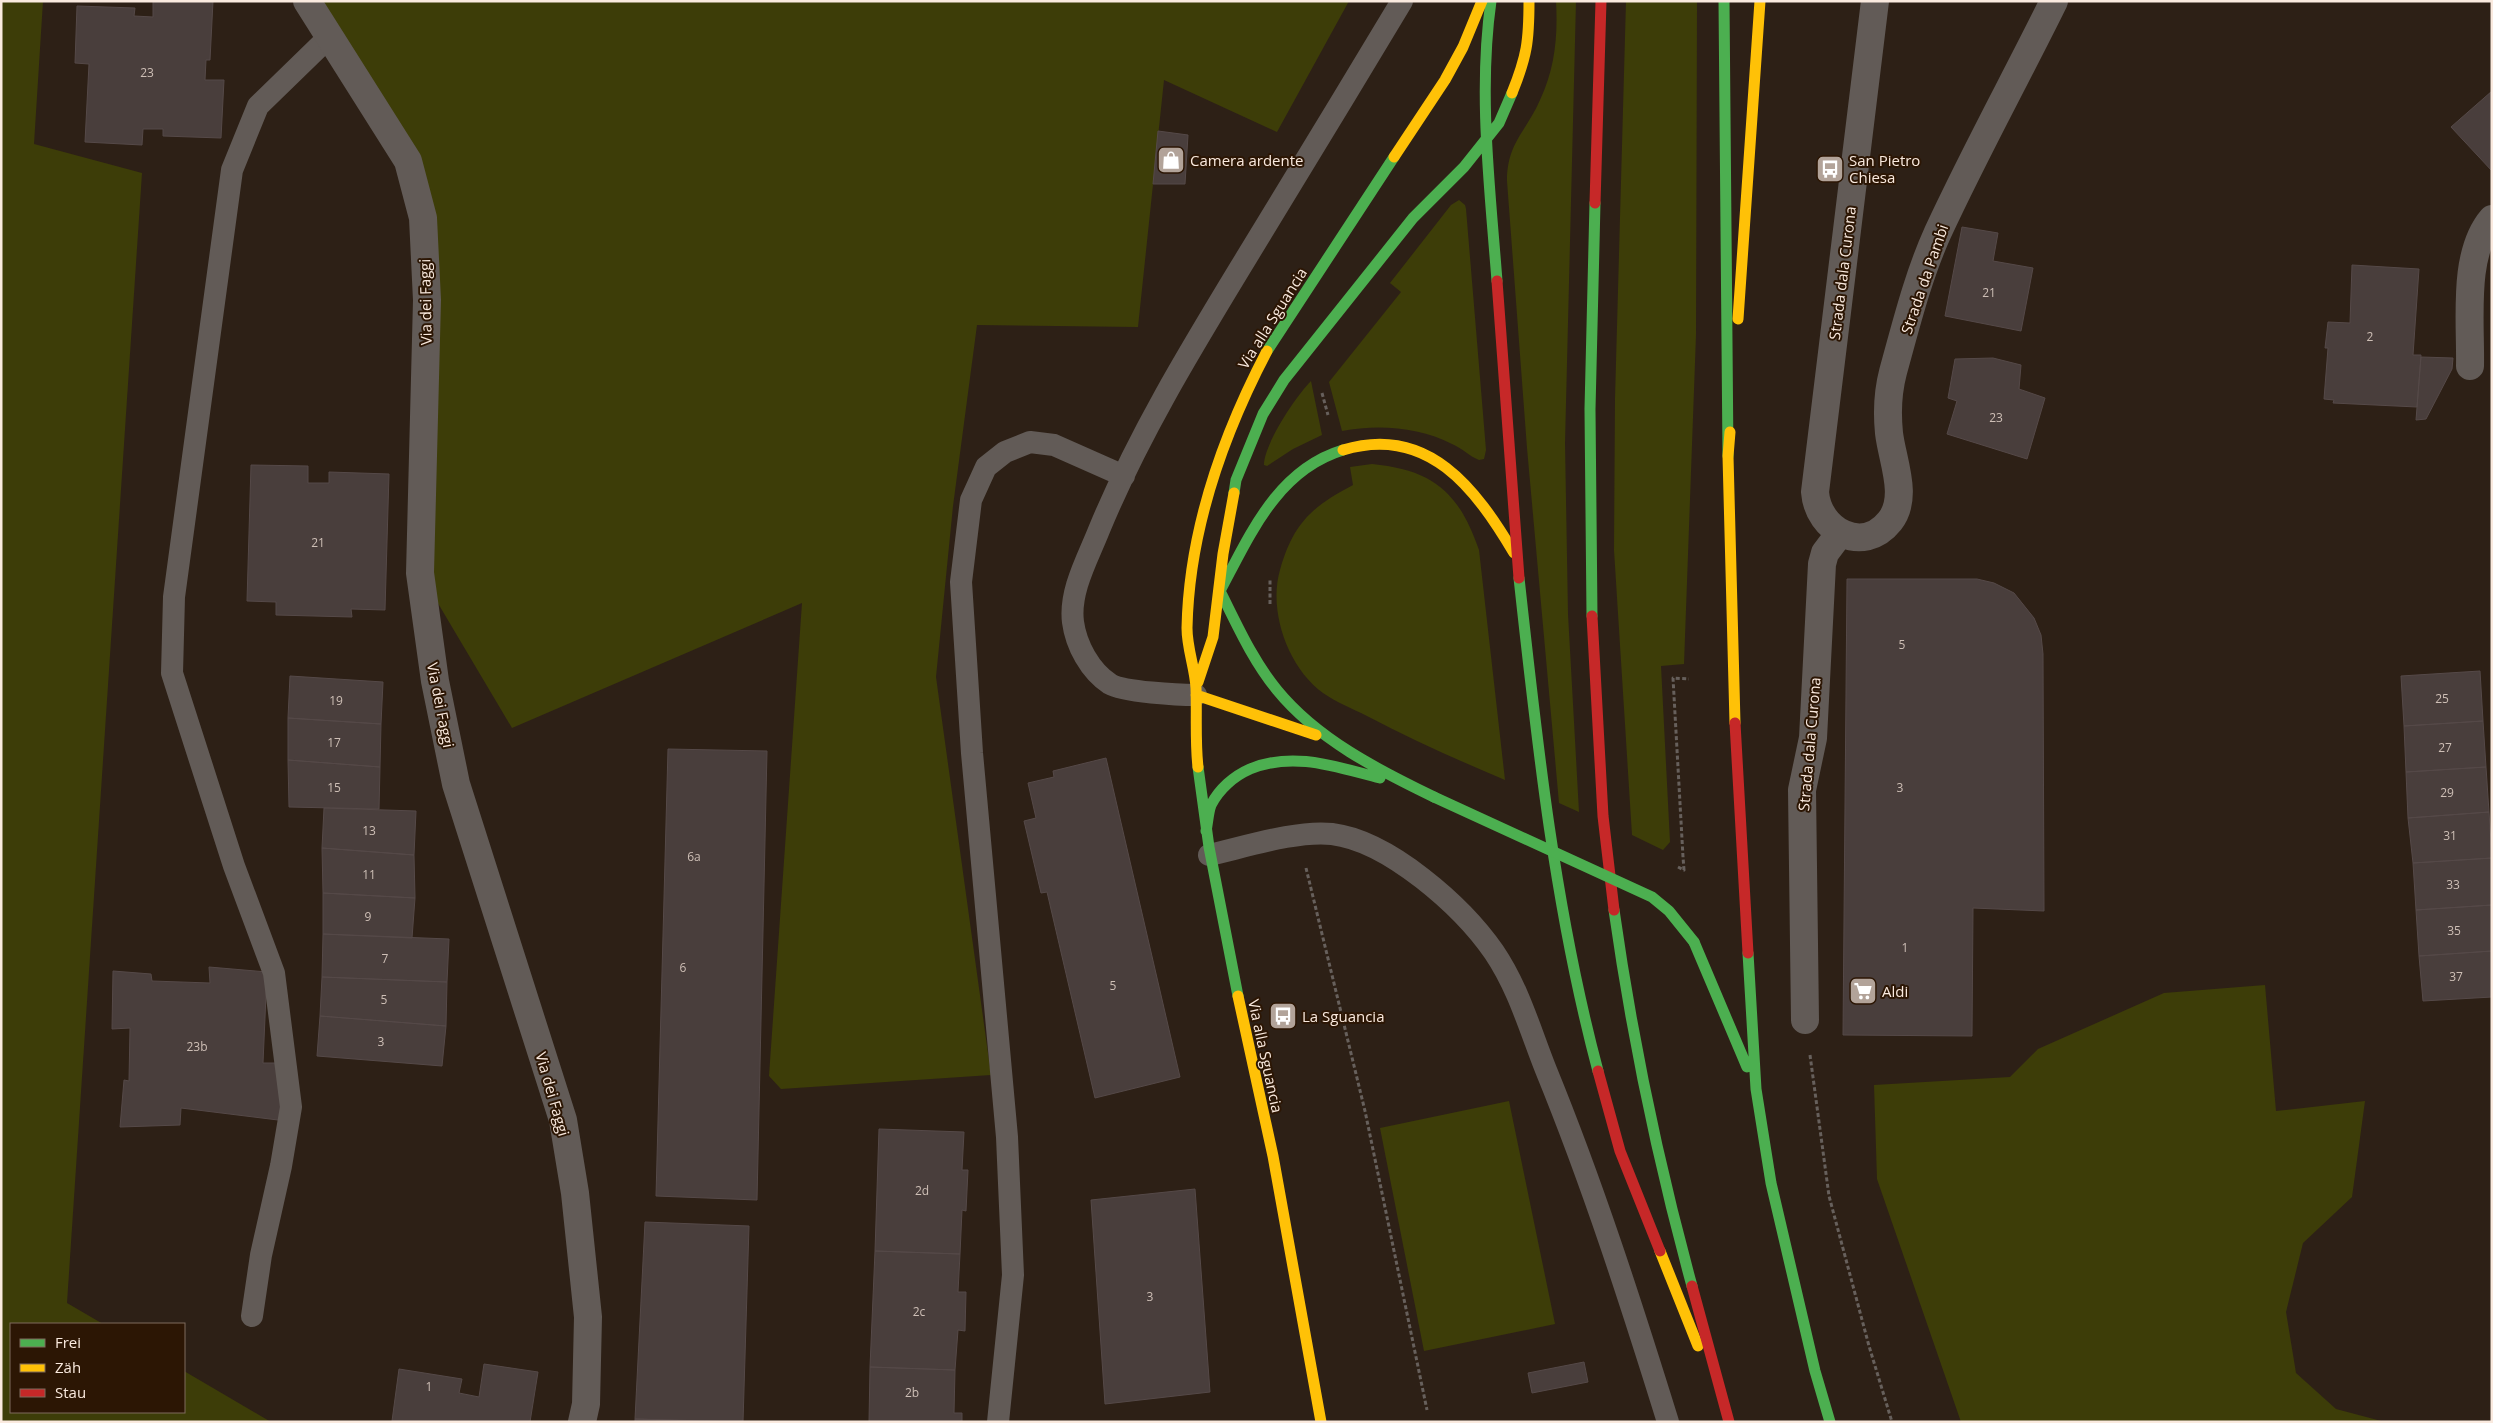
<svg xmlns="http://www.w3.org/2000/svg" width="2493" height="1423" viewBox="0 0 2493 1423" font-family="'Open Sans',sans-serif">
  <rect width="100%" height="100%" fill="#2d2016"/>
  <path fill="#3d3d08" d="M 1,1 L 43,1 L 34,144 L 142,173 L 67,1303 L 103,1324 L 11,1324 L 11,1412 L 184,1412 L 184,1371 L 271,1422 L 1,1422 Z
    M 307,1 L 1349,1 L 1277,132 L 1164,80 L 1138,327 L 977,325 L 953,506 L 936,677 L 991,1075 L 781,1089 L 769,1076 L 802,603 L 512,728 L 420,573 L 423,218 Z
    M 1556,1 L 1576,1 L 1565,443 L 1568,614 L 1579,812 L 1559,803 L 1527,448 L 1507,181 C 1507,143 1526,132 1540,100 C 1555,68 1558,36 1556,1 Z
    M 1626,1 L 1697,1 L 1696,335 L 1684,664 L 1661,666 L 1670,842 L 1663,850 L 1632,835 L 1614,550 L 1615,399 Z
    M 1459,200 L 1465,205 L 1466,209 L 1486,450 L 1484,459 L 1479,460 C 1469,456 1462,448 1452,444 C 1419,427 1378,424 1342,431 L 1329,382 L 1401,292 L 1390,283 L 1451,205 Z
    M 1311,381 L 1322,435 L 1293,449 L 1267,466 L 1264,465 C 1264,444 1296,396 1311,381 Z
    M 1372,464 C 1433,470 1459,492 1479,550 L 1505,780 C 1458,760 1412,740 1367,716 C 1353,709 1336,702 1323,693 C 1288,668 1268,611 1280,570 C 1293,524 1311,507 1353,485 L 1350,467 Z
    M 2265,985 L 2276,1111 L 2365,1101 L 2352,1197 L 2303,1243 L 2286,1312 L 2296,1373 L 2336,1409 L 2385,1422 L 1961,1422 L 1877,1179 L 1874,1085 L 2010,1077 L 2038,1049 L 2164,993 Z
    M 1509,1101 L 1555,1324 L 1424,1351 L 1380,1128 Z"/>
  <path fill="#493e3c" stroke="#554948" d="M 153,1 L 213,1 L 210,60 L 206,60 L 205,80 L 224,80 L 221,138 L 163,136 L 163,129 L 143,129 L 142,145 L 85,142 L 89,64 L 75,63 L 77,6 L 135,8 L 134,16 L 153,17 Z
    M 2492,91 L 2492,171 L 2451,127 Z
    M 1158,131 L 1188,135 L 1185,184 L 1153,184 Z
    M 1962,227 L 1998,233 L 1993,261 L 2033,268 L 2021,331 L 1945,316 Z
    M 2352,265 L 2419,269 L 2413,355 L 2421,355 L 2417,407 L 2333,403 L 2334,400 L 2324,399 L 2328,348 L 2325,348 L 2328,322 L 2350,323 Z
    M 2421,357 L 2453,358 L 2452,369 L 2426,419 L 2416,420 Z
    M 1993,358 L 2021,365 L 2019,389 L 2045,398 L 2027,459 L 1947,434 L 1957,401 L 1948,398 L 1955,359 Z
    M 251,465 L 308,466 L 308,483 L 329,483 L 329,472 L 389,474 L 385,610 L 351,609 L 352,617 L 276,615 L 276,602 L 247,601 Z
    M 1847,579 L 1977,579 L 1994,583 L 2014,593 L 2034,618 L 2041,635 L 2043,654 L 2044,911 L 1973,908 L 1972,1036 L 1843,1035 Z
    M 2480,671 L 2483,721 L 2404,726 L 2401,676 Z
    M 290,676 L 383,682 L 381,724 L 288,718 Z
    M 288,718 L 381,724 L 380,767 L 288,760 Z
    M 2483,721 L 2486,767 L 2406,772 L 2404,726 Z
    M 668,749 L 767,751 L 757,1200 L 656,1196 Z
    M 1106,758 L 1180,1077 L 1095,1098 L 1047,892 L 1041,893 L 1024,821 L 1036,818 L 1028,783 L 1054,777 L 1053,771 Z
    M 288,760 L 380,767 L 379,809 L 289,807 Z
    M 2486,767 L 2489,812 L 2408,818 L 2406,772 Z
    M 324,808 L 416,811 L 414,855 L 322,848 Z
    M 2489,812 L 2492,858 L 2413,863 L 2408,818 Z
    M 322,848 L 414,855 L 415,898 L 323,893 Z
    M 2492,858 L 2492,905 L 2416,910 L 2413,863 Z
    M 323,893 L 415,898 L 412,938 L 323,934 Z
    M 2492,905 L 2492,951 L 2419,956 L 2416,910 Z
    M 323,934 L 449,939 L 447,982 L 322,977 Z
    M 2492,951 L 2492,997 L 2423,1001 L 2419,956 Z
    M 209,967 L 267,972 L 263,1063 L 281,1063 L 286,1121 L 181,1108 L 180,1125 L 120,1127 L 124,1080 L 129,1081 L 130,1028 L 112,1029 L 113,971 L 151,974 L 152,981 L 210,983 Z
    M 322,977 L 447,982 L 446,1026 L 320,1016 Z
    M 320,1016 L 446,1026 L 442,1066 L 317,1056 Z
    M 879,1129 L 964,1132 L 962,1170 L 968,1170 L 966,1211 L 962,1210 L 960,1254 L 875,1251 Z
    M 1195,1189 L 1210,1392 L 1105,1404 L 1091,1200 Z
    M 645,1222 L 749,1226 L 743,1422 L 635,1419 Z
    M 875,1251 L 960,1254 L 958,1292 L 966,1292 L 965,1331 L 958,1330 L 955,1370 L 870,1367 Z
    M 1584,1362 L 1588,1382 L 1532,1393 L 1528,1373 Z
    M 484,1364 L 538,1372 L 530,1422 L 392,1421 L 399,1369 L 462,1379 L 459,1393 L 479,1397 Z
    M 870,1367 L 955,1370 L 954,1413 L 962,1413 L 962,1422 L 869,1422 Z
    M 635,1419 L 729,1422 L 635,1422 Z"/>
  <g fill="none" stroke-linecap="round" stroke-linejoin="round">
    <path stroke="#67605c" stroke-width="3" stroke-dasharray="4 2.5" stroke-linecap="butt" d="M 1322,393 L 1328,415
      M 1270,604 L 1270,580
      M 1683,857 L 1673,678 L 1689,679
      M 1306,868 L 1365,1111 L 1427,1410
      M 1810,1055 L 1829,1196 L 1869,1346 L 1892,1422"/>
    <path stroke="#625b57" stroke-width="22" d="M 1196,695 C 1179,695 1123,692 1110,684 C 1090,671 1076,645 1073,622 C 1069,591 1088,558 1099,530 C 1139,433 1194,344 1248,255 C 1300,170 1351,86 1402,1
      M 1209,855 C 1245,847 1297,830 1332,834 C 1389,841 1462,906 1494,952 C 1519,989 1530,1030 1546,1070 C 1593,1185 1631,1303 1668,1422
      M 252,1316 L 261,1255 L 281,1166 L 291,1107 L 274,973 L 234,866 L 172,673 L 174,597 L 232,170 L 258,106 L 330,36
      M 998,1422 L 1013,1275 L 1007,1137 L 972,753 L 961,582 L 971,500 L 986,467 L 1005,452 L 1030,442 L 1054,445 L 1124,476"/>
    <path stroke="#625b57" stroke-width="28" d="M 307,1 L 408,161 L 423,218 L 427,300 L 420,573 L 435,681 L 456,784 L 563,1120 L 575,1193 L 588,1317 L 586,1404 L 582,1422
      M 1875,1 L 1815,492 C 1818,531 1863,555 1890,521 C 1909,497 1892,460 1889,433 C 1887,413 1888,391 1893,372 C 1906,325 1918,276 1938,232 C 1974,154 2016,78 2054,1
      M 2470,366 C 2471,322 2462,254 2492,219
      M 1805,1020 L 1802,790 L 1813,738 L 1822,564 L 1825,553 L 1840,533"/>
    <path stroke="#4caf50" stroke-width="11" d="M 1491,1 C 1478,93 1490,188 1497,281
      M 1724,1 L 1728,456
      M 1267,351 L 1394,157
      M 1343,450 C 1277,470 1250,535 1220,591 C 1237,625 1253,661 1277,690 C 1317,739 1378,770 1434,797
      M 1234,493 L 1236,480 L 1263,414 L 1284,380 L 1413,218 L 1464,167 L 1499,123 L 1512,93
      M 1519,578 C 1537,743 1555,910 1598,1071
      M 1592,616 L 1590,409 L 1595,203
      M 1198,767 L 1209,847 L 1238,996
      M 1206,831 C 1208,822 1208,813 1211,805 C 1219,789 1234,776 1250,769 C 1294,751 1336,767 1380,778
      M 1614,910 C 1632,1037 1658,1162 1692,1286
      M 1694,942 L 1747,1067
      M 1748,953 L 1756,1089 L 1771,1183 L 1815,1371 L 1830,1422"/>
    <path stroke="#ffc107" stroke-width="11" d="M 1512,93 C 1527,56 1529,41 1529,1
      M 1394,157 L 1445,80 L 1463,47 L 1482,1
      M 1738,319 L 1760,1
      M 1730,432 L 1728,456 L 1735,723
      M 1343,450 C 1428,424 1476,489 1514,553
      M 1198,682 L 1213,637 L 1223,554 L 1234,493
      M 1196,695 L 1316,735
      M 1198,767 C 1195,741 1197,715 1196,688 C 1195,668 1187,649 1187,628 C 1189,530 1222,437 1267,351
      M 1238,996 L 1273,1156 L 1321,1422
      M 1660,1251 L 1698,1346"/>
    <path stroke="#c62828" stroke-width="11" d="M 1595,203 L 1601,1
      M 1497,281 L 1519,578
      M 1592,616 L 1603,816 L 1614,910
      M 1735,723 L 1748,953
      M 1598,1071 L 1620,1151 L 1660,1251
      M 1692,1286 L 1729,1422"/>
    <path stroke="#67605c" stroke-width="3" stroke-dasharray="4 2.5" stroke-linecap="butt" d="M 1678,867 L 1684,870 L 1683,857"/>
    <path stroke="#4caf50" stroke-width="11" d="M 1434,797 L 1652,897 L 1669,911 L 1694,942"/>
  </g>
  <defs>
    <g id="shop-square" transform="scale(1.4375)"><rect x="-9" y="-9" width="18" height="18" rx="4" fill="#b2a399" stroke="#2c1604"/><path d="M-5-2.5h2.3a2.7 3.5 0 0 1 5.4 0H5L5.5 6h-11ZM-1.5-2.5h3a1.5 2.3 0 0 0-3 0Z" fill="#fff"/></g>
    <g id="bus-square" transform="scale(1.4375)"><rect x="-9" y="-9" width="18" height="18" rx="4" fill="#b2a399" stroke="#2c1604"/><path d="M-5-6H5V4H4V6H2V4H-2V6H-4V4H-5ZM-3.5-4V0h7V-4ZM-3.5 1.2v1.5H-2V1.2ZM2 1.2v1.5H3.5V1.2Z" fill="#fff"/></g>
    <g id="supermarket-square" transform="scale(1.4375)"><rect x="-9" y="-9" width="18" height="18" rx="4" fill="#b2a399" stroke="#2c1604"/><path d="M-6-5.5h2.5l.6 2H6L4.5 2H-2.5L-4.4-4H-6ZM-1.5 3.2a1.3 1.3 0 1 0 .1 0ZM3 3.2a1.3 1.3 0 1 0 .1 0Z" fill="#fff"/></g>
  </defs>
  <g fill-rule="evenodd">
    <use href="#shop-square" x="1171" y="160"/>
    <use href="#bus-square" x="1830" y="169"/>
    <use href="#supermarket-square" x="1863" y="991"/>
    <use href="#bus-square" x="1283" y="1016"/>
  </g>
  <g text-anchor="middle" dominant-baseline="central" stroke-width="4" stroke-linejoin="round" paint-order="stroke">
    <g font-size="12" fill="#cebfb6">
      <text x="147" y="72">23</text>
      <text x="1989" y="292">21</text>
      <text x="2370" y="336">2</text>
      <text x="1996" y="417">23</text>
      <text x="318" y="542">21</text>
      <text x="1902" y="644">5</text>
      <text x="2442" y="698">25</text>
      <text x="336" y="700">19</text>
      <text x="334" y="742">17</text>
      <text x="2445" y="747">27</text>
      <text x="334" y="787">15</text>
      <text x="1900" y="787">3</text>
      <text x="2447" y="792">29</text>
      <text x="369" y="830">13</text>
      <text x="2450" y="835">31</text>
      <text x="694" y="856">6a</text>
      <text x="369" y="874">11</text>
      <text x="2453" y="884">33</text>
      <text x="368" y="916">9</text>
      <text x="2454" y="930">35</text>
      <text x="1905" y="947">1</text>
      <text x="385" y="958">7</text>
      <text x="683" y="967">6</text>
      <text x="2456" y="976">37</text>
      <text x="1113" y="985">5</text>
      <text x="384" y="999">5</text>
      <text x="381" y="1041">3</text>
      <text x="197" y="1046">23b</text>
      <text x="922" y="1190">2d</text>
      <text x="1150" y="1296">3</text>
      <text x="919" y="1311">2c</text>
      <text x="429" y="1386">1</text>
      <text x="912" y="1392">2b</text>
    </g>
    <g font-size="15" fill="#faeadf" stroke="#2c1604" text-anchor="start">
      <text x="1190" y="160">Camera ardente</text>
      <text x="1849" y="160">San Pietro<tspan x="1849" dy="17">Chiesa</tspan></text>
      <text x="1882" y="991">Aldi</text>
      <text x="1302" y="1016">La Sguancia</text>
    </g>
    <g font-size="15" fill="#faeadf" stroke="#2c1604">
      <text transform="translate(1842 273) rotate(-83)">Strada dala Curona</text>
      <text transform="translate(1924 279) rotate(-71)">Strada da Pambi</text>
      <text transform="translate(425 302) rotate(-91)">Via dei Faggi</text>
      <text transform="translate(1272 318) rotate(-58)">Via alla Sguancia</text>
      <text transform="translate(441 705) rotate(79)">Via dei Faggi</text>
      <text transform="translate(1809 744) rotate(-85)">Strada dala Curona</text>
      <text transform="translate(1266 1056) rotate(78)">Via alla Sguancia</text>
      <text transform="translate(553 1094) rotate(74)">Via dei Faggi</text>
    </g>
  </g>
  <rect width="2493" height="1423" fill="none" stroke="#faeadf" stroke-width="5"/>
  <rect x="10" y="1323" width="175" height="90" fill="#2c1604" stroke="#7e6b5c"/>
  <rect x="20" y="1339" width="25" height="8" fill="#4caf50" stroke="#7e6b5c"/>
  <text x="55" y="1348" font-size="15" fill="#faeadf">Frei</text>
  <rect x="20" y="1364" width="25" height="8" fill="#ffc107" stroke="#7e6b5c"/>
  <text x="55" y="1373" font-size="15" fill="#faeadf">Zäh</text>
  <rect x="20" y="1389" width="25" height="8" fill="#c62828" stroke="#7e6b5c"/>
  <text x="55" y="1398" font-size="15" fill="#faeadf">Stau</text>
</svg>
